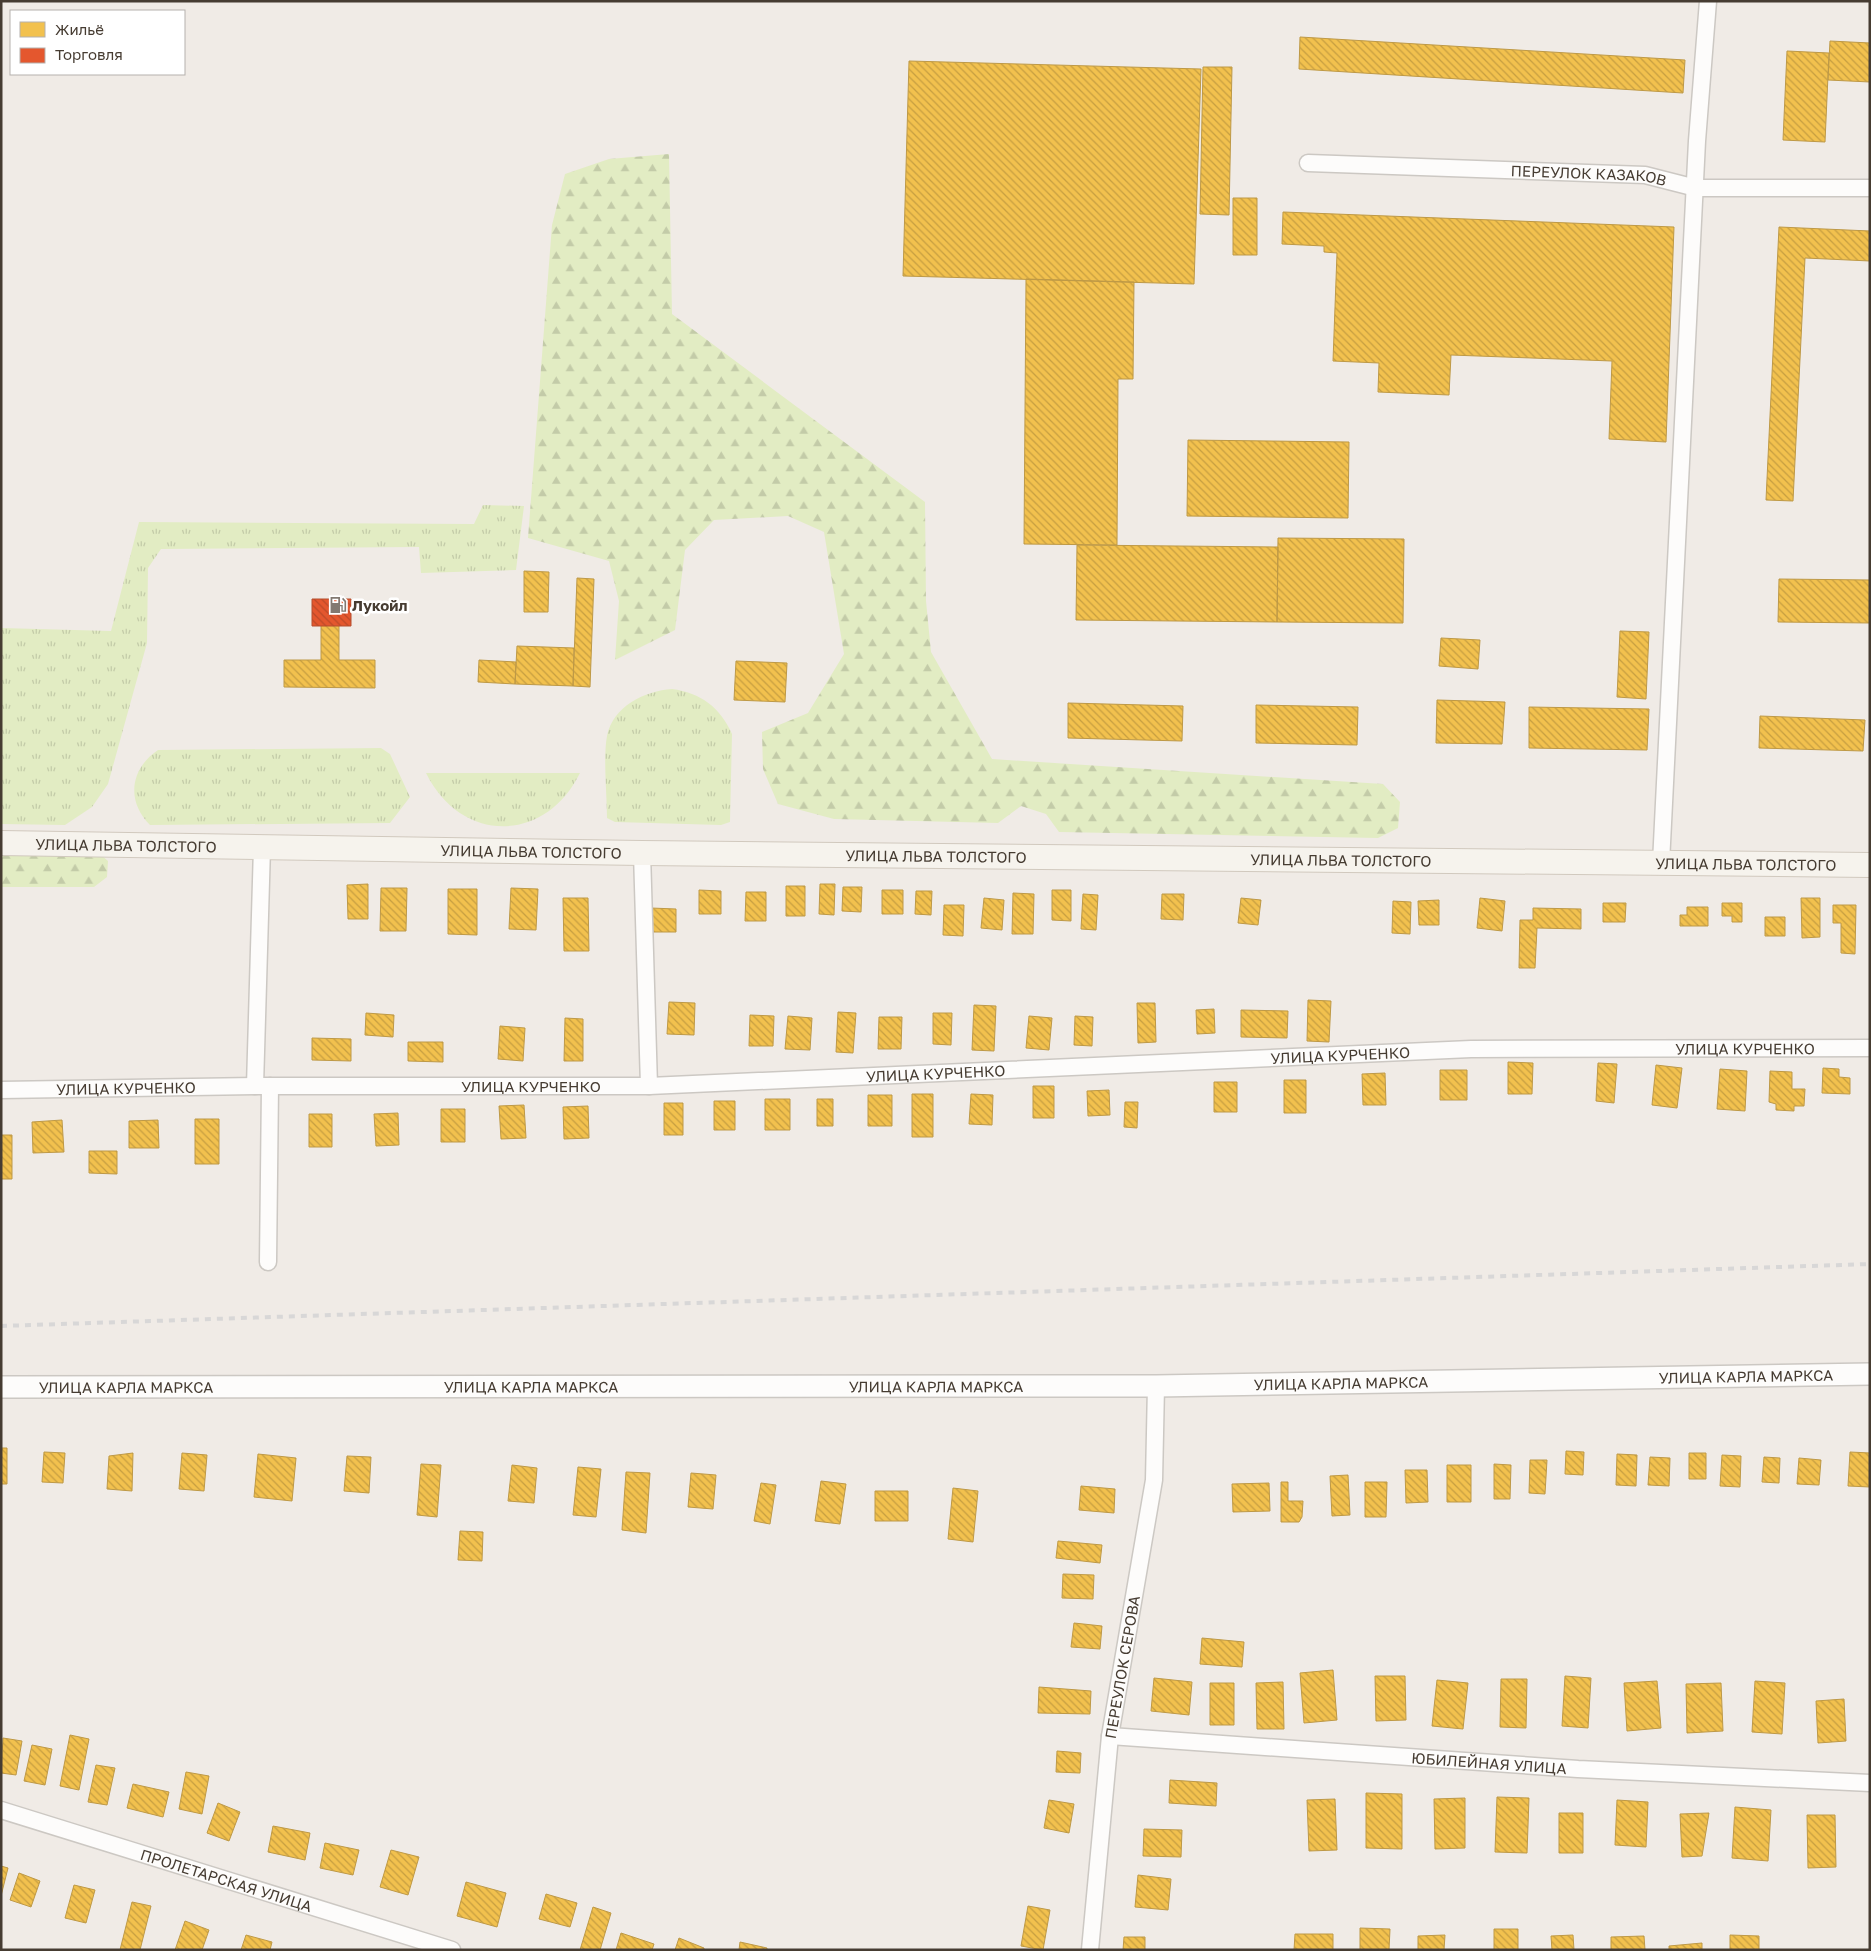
<svg xmlns="http://www.w3.org/2000/svg" width="1871" height="1951" viewBox="0 0 1871 1951" font-family="'Golos Text',sans-serif">
  <defs>
    <pattern id="grass-tufts" width="24" height="20" patternUnits="userSpaceOnUse" patternTransform="scale(1.25)"><rect width="24" height="20" fill="#e2ecc3"/><path d="M3 7l-1-3M5 7V3M7 7l1-3M15 17l-1-3M17 17v-4M19 17l1-3" fill="none" stroke="#c3cba8"/></pattern>
    <pattern id="forest-firs" width="22" height="20" patternUnits="userSpaceOnUse" patternTransform="scale(1.25)"><rect width="22" height="20" fill="#e2ecc3"/><path d="M5 1l3.5 6h-7zM16 11l3.5 6h-7z" fill="#c3cba8"/></pattern>
    <pattern id="homes-back-hatch" width="6" height="6" patternUnits="userSpaceOnUse" patternTransform="scale(1.25)"><rect width="6" height="6" fill="#f2c14e"/><path d="M-1 5l2 2M0 0l6 6M5-1l2 2" fill="none" stroke="#c69e41"/></pattern>
    <pattern id="shops-back-hatch" width="6" height="6" patternUnits="userSpaceOnUse" patternTransform="scale(1.25)"><rect width="6" height="6" fill="#e4572e"/><path d="M-1 5l2 2M0 0l6 6M5-1l2 2" fill="none" stroke="#bb4928"/></pattern>
  </defs>
  <rect width="100%" height="100%" fill="#f0ebe6"/>
  <path fill="url(#grass-tufts)" d="M 483,505 L 524,506 L 516,570 L 421,573 L 419,547 L 161,549 L 148,568 L 147,643 L 108,784 L 92,807 L 65,825 L 1,824 L 1,628 L 111,631 L 139,522 L 474,524 Z
    M 672,689 C 701,693 720,707 732,734 L 730,822 L 721,825 L 615,822 L 607,818 C 607,795 603,757 607,736 C 613,706 645,691 672,689 Z
    M 381,748 L 390,754 L 410,797 L 390,823 L 150,825 C 126,801 130,769 158,750 Z
    M 426,773 L 580,773 C 545,844 461,844 426,773 Z"/>
  <path fill="url(#forest-firs)" d="M 669,154 L 672,314 L 925,502 L 926,601 L 931,652 L 992,759 L 1383,784 L 1400,802 L 1398,828 L 1378,838 L 1059,832 L 1046,814 L 1021,806 L 998,823 L 834,819 L 778,804 L 763,769 L 762,732 L 808,713 L 844,654 L 824,532 L 788,516 L 714,520 L 685,550 L 675,630 L 615,660 L 619,601 L 609,561 L 528,538 L 552,225 L 565,174 L 609,159 Z
    M 100,854 L 108,861 L 107,877 L 94,887 L 1,887 L 1,855 Z"/>
  <path fill="url(#homes-back-hatch)" stroke="#be9946" d="M 1300,37 L 1685,60 L 1683,93 L 1299,69 Z
    M 1830,41 L 1870,43 L 1870,82 L 1828,80 Z
    M 1787,51 L 1829,53 L 1825,142 L 1783,140 Z
    M 909,61 L 1201,69 L 1194,284 L 903,276 Z
    M 1203,67 L 1232,67 L 1229,215 L 1200,214 Z
    M 1233,198 L 1257,198 L 1257,255 L 1233,255 Z
    M 1283,212 L 1674,227 L 1666,442 L 1609,439 L 1612,361 L 1451,355 L 1449,395 L 1378,392 L 1379,363 L 1333,361 L 1337,253 L 1324,252 L 1324,246 L 1282,244 Z
    M 1779,227 L 1870,231 L 1870,261 L 1805,258 L 1793,501 L 1766,500 Z
    M 1026,279 L 1134,282 L 1133,379 L 1118,379 L 1117,545 L 1024,544 Z
    M 1188,440 L 1349,442 L 1348,518 L 1187,516 Z
    M 1278,538 L 1404,539 L 1403,623 L 1277,622 Z
    M 1077,545 L 1278,547 L 1277,622 L 1076,620 Z
    M 524,571 L 549,572 L 548,612 L 524,612 Z
    M 577,578 L 594,579 L 590,687 L 573,686 Z
    M 1779,579 L 1870,580 L 1870,623 L 1778,622 Z
    M 321,622 L 339,622 L 339,660 L 375,660 L 375,688 L 284,687 L 284,660 L 321,660 Z
    M 1620,631 L 1649,632 L 1646,699 L 1617,697 Z
    M 1441,638 L 1480,640 L 1478,669 L 1439,666 Z
    M 517,646 L 574,648 L 573,686 L 515,684 Z
    M 479,660 L 516,662 L 515,684 L 478,682 Z
    M 736,661 L 787,663 L 785,702 L 734,700 Z
    M 1437,700 L 1505,702 L 1502,744 L 1436,743 Z
    M 1068,703 L 1183,706 L 1182,741 L 1068,738 Z
    M 1256,705 L 1358,707 L 1357,745 L 1256,743 Z
    M 1529,707 L 1649,709 L 1647,750 L 1529,748 Z
    M 1760,716 L 1865,720 L 1863,751 L 1759,748 Z
    M 368,884 L 368,919 L 348,919 L 347,885 Z
    M 820,884 L 835,884 L 834,915 L 819,914 Z
    M 786,886 L 805,886 L 805,916 L 786,916 Z
    M 843,887 L 862,887 L 861,912 L 842,911 Z
    M 381,888 L 407,888 L 406,931 L 380,931 Z
    M 511,888 L 538,889 L 536,930 L 509,929 Z
    M 448,889 L 477,889 L 477,935 L 448,934 Z
    M 699,890 L 721,891 L 721,914 L 699,914 Z
    M 882,890 L 903,890 L 903,914 L 882,914 Z
    M 1052,890 L 1071,890 L 1071,921 L 1052,920 Z
    M 916,891 L 932,891 L 931,915 L 915,914 Z
    M 746,892 L 766,892 L 766,921 L 745,921 Z
    M 1013,893 L 1034,894 L 1033,934 L 1012,934 Z
    M 1083,894 L 1098,895 L 1096,930 L 1081,929 Z
    M 1162,894 L 1184,894 L 1183,920 L 1161,919 Z
    M 563,898 L 588,898 L 589,951 L 564,951 Z
    M 984,898 L 1004,900 L 1002,930 L 981,928 Z
    M 1241,898 L 1261,900 L 1258,925 L 1238,923 Z
    M 1480,898 L 1505,901 L 1502,931 L 1477,928 Z
    M 1801,898 L 1820,898 L 1820,937 L 1802,938 Z
    M 1439,900 L 1439,925 L 1419,925 L 1418,901 Z
    M 1393,901 L 1411,902 L 1410,934 L 1392,933 Z
    M 1603,903 L 1626,903 L 1625,922 L 1603,922 Z
    M 1722,903 L 1742,903 L 1742,922 L 1732,922 L 1732,916 L 1722,916 Z
    M 944,905 L 964,905 L 963,936 L 943,935 Z
    M 1833,905 L 1856,905 L 1855,954 L 1841,953 L 1841,923 L 1833,923 Z
    M 1687,907 L 1708,907 L 1708,926 L 1680,926 L 1680,915 L 1687,915 Z
    M 651,908 L 676,909 L 676,932 L 651,932 Z
    M 1533,908 L 1581,909 L 1581,929 L 1537,928 L 1535,968 L 1519,968 L 1520,920 L 1533,920 Z
    M 1765,917 L 1785,917 L 1785,936 L 1765,936 Z
    M 1308,1000 L 1331,1001 L 1329,1042 L 1307,1041 Z
    M 669,1002 L 695,1003 L 694,1035 L 667,1034 Z
    M 1137,1003 L 1155,1003 L 1156,1042 L 1138,1043 Z
    M 974,1005 L 996,1006 L 994,1051 L 972,1050 Z
    M 1214,1009 L 1215,1033 L 1197,1034 L 1196,1010 Z
    M 1241,1010 L 1288,1011 L 1287,1038 L 1241,1037 Z
    M 838,1012 L 856,1013 L 853,1053 L 836,1052 Z
    M 366,1013 L 394,1015 L 393,1037 L 365,1035 Z
    M 933,1013 L 952,1013 L 951,1045 L 933,1044 Z
    M 750,1015 L 774,1016 L 773,1046 L 749,1046 Z
    M 788,1016 L 812,1018 L 810,1050 L 785,1049 Z
    M 1029,1016 L 1052,1018 L 1049,1050 L 1026,1048 Z
    M 1075,1016 L 1093,1017 L 1092,1046 L 1074,1045 Z
    M 879,1017 L 902,1017 L 901,1049 L 878,1049 Z
    M 565,1018 L 583,1019 L 583,1061 L 564,1061 Z
    M 500,1026 L 525,1028 L 523,1061 L 498,1059 Z
    M 312,1038 L 351,1039 L 351,1061 L 312,1060 Z
    M 408,1042 L 443,1042 L 443,1062 L 408,1061 Z
    M 1508,1062 L 1533,1063 L 1532,1094 L 1508,1094 Z
    M 1598,1063 L 1617,1064 L 1614,1103 L 1596,1101 Z
    M 1656,1065 L 1682,1068 L 1677,1108 L 1652,1105 Z
    M 1823,1068 L 1839,1069 L 1839,1077 L 1850,1078 L 1850,1094 L 1822,1093 Z
    M 1720,1069 L 1747,1071 L 1745,1111 L 1717,1109 Z
    M 1440,1070 L 1467,1070 L 1467,1100 L 1440,1100 Z
    M 1770,1071 L 1792,1072 L 1792,1089 L 1805,1089 L 1804,1106 L 1794,1106 L 1794,1111 L 1776,1110 L 1776,1104 L 1769,1102 Z
    M 1385,1073 L 1386,1105 L 1363,1105 L 1362,1074 Z
    M 1284,1080 L 1306,1080 L 1306,1113 L 1284,1113 Z
    M 1214,1082 L 1237,1082 L 1237,1112 L 1214,1112 Z
    M 1033,1086 L 1054,1086 L 1054,1118 L 1033,1118 Z
    M 1109,1090 L 1110,1115 L 1088,1116 L 1087,1091 Z
    M 912,1094 L 933,1094 L 933,1137 L 912,1137 Z
    M 971,1094 L 993,1095 L 992,1125 L 969,1124 Z
    M 868,1095 L 892,1095 L 892,1126 L 868,1126 Z
    M 765,1099 L 790,1099 L 790,1130 L 765,1130 Z
    M 817,1099 L 833,1099 L 833,1126 L 817,1126 Z
    M 714,1101 L 735,1101 L 735,1130 L 714,1130 Z
    M 1125,1102 L 1138,1102 L 1137,1128 L 1124,1127 Z
    M 664,1103 L 683,1103 L 683,1135 L 664,1135 Z
    M 524,1105 L 526,1138 L 501,1139 L 499,1106 Z
    M 588,1106 L 589,1138 L 564,1139 L 563,1107 Z
    M 441,1109 L 465,1109 L 465,1142 L 441,1142 Z
    M 398,1113 L 399,1145 L 376,1146 L 374,1114 Z
    M 309,1114 L 332,1114 L 332,1147 L 309,1147 Z
    M 195,1119 L 219,1119 L 219,1164 L 195,1164 Z
    M 62,1120 L 64,1152 L 33,1153 L 32,1122 Z
    M 158,1120 L 159,1148 L 129,1148 L 129,1121 Z
    M 1,1135 L 12,1135 L 12,1179 L 1,1179 Z
    M 89,1151 L 117,1151 L 117,1174 L 89,1173 Z
    M 1,1448 L 7,1448 L 7,1484 L 1,1484 Z
    M 1566,1451 L 1584,1452 L 1583,1475 L 1565,1474 Z
    M 44,1452 L 65,1453 L 63,1483 L 42,1482 Z
    M 1850,1452 L 1870,1453 L 1870,1487 L 1848,1486 Z
    M 133,1453 L 132,1491 L 107,1489 L 109,1456 Z
    M 182,1453 L 207,1455 L 204,1491 L 179,1489 Z
    M 1689,1453 L 1706,1453 L 1706,1479 L 1689,1479 Z
    M 258,1454 L 296,1458 L 292,1501 L 254,1497 Z
    M 1617,1454 L 1637,1455 L 1636,1486 L 1616,1485 Z
    M 1722,1455 L 1741,1456 L 1740,1487 L 1720,1486 Z
    M 347,1456 L 371,1457 L 369,1493 L 344,1491 Z
    M 1650,1457 L 1670,1458 L 1669,1486 L 1648,1485 Z
    M 1764,1457 L 1780,1458 L 1779,1483 L 1762,1482 Z
    M 1799,1458 L 1821,1460 L 1819,1485 L 1797,1484 Z
    M 1530,1460 L 1547,1460 L 1545,1494 L 1529,1493 Z
    M 421,1464 L 441,1465 L 437,1517 L 417,1515 Z
    M 1494,1464 L 1511,1465 L 1510,1499 L 1494,1499 Z
    M 512,1465 L 537,1468 L 534,1503 L 508,1501 Z
    M 1447,1465 L 1471,1465 L 1471,1502 L 1447,1502 Z
    M 578,1467 L 601,1469 L 596,1517 L 573,1515 Z
    M 1405,1470 L 1427,1470 L 1428,1502 L 1406,1503 Z
    M 626,1472 L 650,1473 L 646,1533 L 622,1530 Z
    M 691,1473 L 716,1475 L 713,1509 L 688,1507 Z
    M 1348,1475 L 1350,1515 L 1332,1516 L 1330,1476 Z
    M 821,1481 L 846,1484 L 840,1524 L 815,1521 Z
    M 1281,1482 L 1288,1482 L 1288,1501 L 1303,1501 L 1302,1517 L 1299,1522 L 1281,1522 Z
    M 1365,1482 L 1387,1482 L 1386,1517 L 1365,1517 Z
    M 761,1483 L 776,1485 L 770,1524 L 754,1521 Z
    M 1269,1483 L 1270,1511 L 1233,1512 L 1232,1484 Z
    M 1081,1486 L 1115,1489 L 1114,1513 L 1079,1510 Z
    M 953,1488 L 978,1491 L 973,1542 L 948,1539 Z
    M 875,1491 L 908,1491 L 908,1521 L 875,1521 Z
    M 460,1531 L 483,1532 L 482,1561 L 458,1560 Z
    M 1058,1541 L 1102,1545 L 1100,1563 L 1056,1558 Z
    M 1063,1574 L 1094,1575 L 1093,1599 L 1062,1598 Z
    M 1074,1623 L 1102,1626 L 1100,1649 L 1071,1647 Z
    M 1202,1638 L 1244,1642 L 1242,1667 L 1200,1664 Z
    M 1333,1670 L 1337,1720 L 1304,1723 L 1300,1673 Z
    M 1375,1676 L 1405,1676 L 1406,1720 L 1376,1721 Z
    M 1565,1676 L 1591,1678 L 1588,1728 L 1562,1726 Z
    M 1154,1678 L 1192,1682 L 1189,1715 L 1151,1711 Z
    M 1501,1679 L 1527,1679 L 1526,1728 L 1500,1727 Z
    M 1437,1680 L 1468,1683 L 1463,1729 L 1432,1726 Z
    M 1657,1681 L 1661,1728 L 1627,1731 L 1624,1683 Z
    M 1755,1681 L 1785,1683 L 1782,1734 L 1752,1732 Z
    M 1283,1682 L 1284,1729 L 1257,1729 L 1256,1683 Z
    M 1210,1683 L 1234,1683 L 1234,1725 L 1210,1725 Z
    M 1721,1683 L 1723,1731 L 1687,1733 L 1686,1684 Z
    M 1039,1687 L 1091,1691 L 1090,1714 L 1038,1713 Z
    M 1844,1699 L 1846,1741 L 1818,1743 L 1816,1701 Z
    M 70,1735 L 89,1739 L 79,1790 L 60,1786 Z
    M 3,1738 L 22,1741 L 16,1775 L 1,1773 Z
    M 32,1745 L 52,1749 L 45,1785 L 24,1781 Z
    M 1057,1751 L 1081,1753 L 1080,1773 L 1056,1772 Z
    M 96,1765 L 115,1768 L 107,1805 L 88,1802 Z
    M 186,1772 L 209,1776 L 202,1814 L 179,1809 Z
    M 1170,1780 L 1217,1783 L 1216,1806 L 1169,1803 Z
    M 133,1784 L 169,1792 L 163,1817 L 127,1808 Z
    M 1366,1793 L 1402,1794 L 1402,1849 L 1366,1848 Z
    M 1497,1797 L 1529,1798 L 1527,1853 L 1495,1852 Z
    M 1465,1798 L 1465,1848 L 1435,1849 L 1434,1799 Z
    M 1335,1799 L 1337,1850 L 1309,1851 L 1307,1800 Z
    M 1049,1800 L 1074,1804 L 1069,1833 L 1044,1828 Z
    M 1617,1800 L 1648,1802 L 1646,1847 L 1615,1845 Z
    M 218,1803 L 240,1812 L 229,1841 L 207,1833 Z
    M 1735,1807 L 1771,1810 L 1768,1861 L 1732,1858 Z
    M 1559,1813 L 1583,1813 L 1583,1853 L 1559,1853 Z
    M 1709,1813 L 1702,1856 L 1682,1857 L 1680,1814 Z
    M 1807,1815 L 1835,1815 L 1836,1867 L 1808,1868 Z
    M 273,1826 L 310,1833 L 305,1860 L 268,1852 Z
    M 1144,1829 L 1182,1830 L 1181,1857 L 1143,1856 Z
    M 325,1843 L 359,1850 L 353,1875 L 320,1868 Z
    M 391,1850 L 419,1857 L 408,1895 L 380,1887 Z
    M 1,1866 L 8,1868 L 1,1896 Z
    M 19,1873 L 40,1881 L 31,1907 L 10,1900 Z
    M 1138,1875 L 1171,1879 L 1168,1910 L 1135,1907 Z
    M 466,1882 L 506,1893 L 497,1927 L 457,1916 Z
    M 74,1885 L 95,1890 L 86,1923 L 65,1918 Z
    M 546,1894 L 577,1903 L 570,1927 L 539,1919 Z
    M 132,1902 L 151,1906 L 140,1950 L 120,1950 Z
    M 1028,1906 L 1050,1910 L 1043,1950 L 1021,1946 Z
    M 593,1907 L 611,1913 L 600,1950 L 580,1950 Z
    M 185,1921 L 209,1930 L 202,1950 L 175,1950 Z
    M 1360,1928 L 1390,1929 L 1389,1950 L 1360,1950 Z
    M 1494,1929 L 1518,1929 L 1518,1950 L 1494,1950 Z
    M 621,1933 L 654,1944 L 652,1950 L 616,1950 Z
    M 1295,1934 L 1333,1934 L 1333,1950 L 1294,1950 Z
    M 246,1935 L 272,1942 L 270,1950 L 241,1950 Z
    M 1445,1935 L 1444,1950 L 1418,1950 L 1418,1936 Z
    M 1573,1935 L 1574,1950 L 1552,1950 L 1551,1936 Z
    M 1730,1935 L 1759,1936 L 1759,1950 L 1730,1950 Z
    M 1644,1936 L 1645,1950 L 1611,1950 L 1611,1937 Z
    M 1124,1937 L 1145,1937 L 1145,1950 L 1123,1950 Z
    M 679,1938 L 704,1948 L 704,1950 L 675,1950 Z
    M 740,1942 L 767,1948 L 767,1950 L 739,1950 Z
    M 1702,1943 L 1702,1950 L 1669,1950 L 1669,1946 Z"/>
  <path fill="url(#shops-back-hatch)" stroke="#b54f2f" d="M 312,599 L 351,599 L 351,626 L 312,626 Z"/>
  <g fill="none" stroke-linecap="round" stroke-linejoin="round">
    <g stroke="#ccc8c3" stroke-width="19">
      <g id="minor">
        <path id="s1" d="M 1308,163 L 1645,175 L 1696,188 L 1870,188"/>
        <path d="M 642,853 L 649,1086"/>
        <path d="M 1661,863 L 1697,141 L 1708,1"/>
        <path d="M 255,1086 L 262,847"/>
        <path id="s2" d="M 1,1090 L 255,1086 L 649,1086 L 1471,1049 L 1870,1048"/>
        <path d="M 268,1262 L 270,1086"/>
        <path id="s3" d="M 1110,1736 L 1578,1769 L 1870,1783"/>
        <path id="s4" d="M 1,1810 L 452,1950"/>
        <path id="s5" d="M 1090,1950 L 1110,1736 L 1154,1480 L 1156,1386"/>
      </g>
    </g>
    <g stroke="#ccc8c3" stroke-width="24">
      <g id="tertiary">
        <path id="s6" d="M 1,1387 L 1156,1386 L 1870,1374"/>
      </g>
    </g>
    <g stroke="#d1c9be" stroke-width="26">
      <g id="secondary">
        <path id="s7" d="M 1,843 L 642,853 L 1870,865"/>
      </g>
    </g>
    <use href="#minor" stroke="#fdfcfb" stroke-width="16"/>
    <use href="#tertiary" stroke="#fdfcfb" stroke-width="21"/>
    <use href="#secondary" stroke="#f6f3ed" stroke-width="24"/>
    <path stroke="#d8d7d7" stroke-width="4" stroke-dasharray="6 6" stroke-linecap="butt" d="M 1,1326 L 1870,1264"/>
  </g>
  <defs>
    <g id="fuel-bare" transform="scale(1.35)"><path d="M-5.5-6h7V0h2V4h1.3V-2.5L3-4.5l.8-.8L6-3V5H2.5V1h-1V6h-7ZM-4.2-4.7v3.2H.2V-4.7Z" fill="#827971" stroke="#fff" stroke-width="2.5" paint-order="stroke"/></g>
  </defs>
  <g fill-rule="evenodd">
    <use href="#fuel-bare" x="338" y="605"/>
  </g>
  <g text-anchor="middle" dominant-baseline="central" stroke-width="5" stroke-linejoin="round" paint-order="stroke">
    <g font-size="15" fill="#463c32" stroke="#fff">
      <text stroke="none"><textPath href="#s1" startOffset="281">ПЕРЕУЛОК КАЗАКОВ</textPath></text>
      <text stroke="none"><textPath href="#s7" startOffset="125">УЛИЦА ЛЬВА ТОЛСТОГО</textPath></text>
      <text stroke="none"><textPath href="#s7" startOffset="530">УЛИЦА ЛЬВА ТОЛСТОГО</textPath></text>
      <text stroke="none"><textPath href="#s7" startOffset="935">УЛИЦА ЛЬВА ТОЛСТОГО</textPath></text>
      <text stroke="none"><textPath href="#s7" startOffset="1340">УЛИЦА ЛЬВА ТОЛСТОГО</textPath></text>
      <text stroke="none"><textPath href="#s7" startOffset="1745">УЛИЦА ЛЬВА ТОЛСТОГО</textPath></text>
      <text stroke="none"><textPath href="#s2" startOffset="1745">УЛИЦА КУРЧЕНКО</textPath></text>
      <text stroke="none"><textPath href="#s2" startOffset="1340">УЛИЦА КУРЧЕНКО</textPath></text>
      <text stroke="none"><textPath href="#s2" startOffset="935">УЛИЦА КУРЧЕНКО</textPath></text>
      <text stroke="none"><textPath href="#s2" startOffset="530">УЛИЦА КУРЧЕНКО</textPath></text>
      <text stroke="none"><textPath href="#s2" startOffset="125">УЛИЦА КУРЧЕНКО</textPath></text>
      <text stroke="none"><textPath href="#s6" startOffset="1745">УЛИЦА КАРЛА МАРКСА</textPath></text>
      <text stroke="none"><textPath href="#s6" startOffset="1340">УЛИЦА КАРЛА МАРКСА</textPath></text>
      <text stroke="none"><textPath href="#s6" startOffset="935">УЛИЦА КАРЛА МАРКСА</textPath></text>
      <text stroke="none"><textPath href="#s6" startOffset="125">УЛИЦА КАРЛА МАРКСА</textPath></text>
      <text stroke="none"><textPath href="#s6" startOffset="530">УЛИЦА КАРЛА МАРКСА</textPath></text>
      <text stroke="none"><textPath href="#s5" startOffset="285">ПЕРЕУЛОК СЕРОВА</textPath></text>
      <text stroke="none"><textPath href="#s3" startOffset="380">ЮБИЛЕЙНАЯ УЛИЦА</textPath></text>
      <text stroke="none"><textPath href="#s4" startOffset="236">ПРОЛЕТАРСКАЯ УЛИЦА</textPath></text>
    </g>
    <g font-size="15" font-weight="bold" fill="#463c32" stroke="#fff" text-anchor="start">
      <text x="352" y="605">Лукойл</text>
    </g>
  </g>
  <rect width="1871" height="1951" fill="none" stroke="#463c32" stroke-width="5"/>
  <rect x="10" y="10" width="175" height="65" fill="#ffffff" stroke="#b5b1ad"/>
  <rect x="20" y="22" width="25" height="15" fill="#f2c14e" stroke="#b5b1ad"/>
  <text x="55" y="35" font-size="15" fill="#463c32">Жильё</text>
  <rect x="20" y="48" width="25" height="15" fill="#e4572e" stroke="#b5b1ad"/>
  <text x="55" y="60" font-size="15" fill="#463c32">Торговля</text>
</svg>
